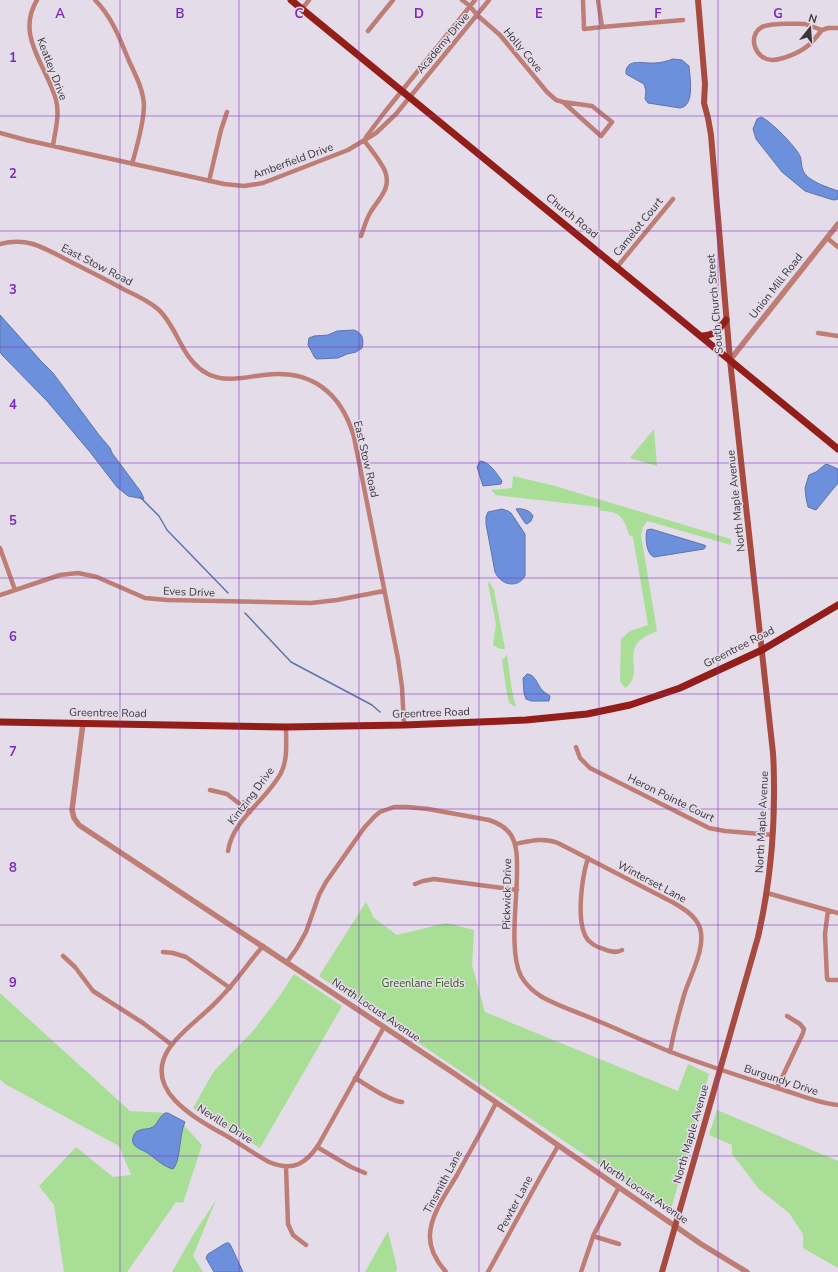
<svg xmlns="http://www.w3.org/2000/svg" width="838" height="1272" viewBox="0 0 838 1272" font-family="'Nunito Sans',sans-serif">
  <rect width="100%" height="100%" fill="#e4dce8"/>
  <path fill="#a9de97" d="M 654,429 L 657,466 L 630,458 Z
    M 513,476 L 555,486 L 731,539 L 731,545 L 647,521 L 643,527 L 641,535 L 657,631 C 650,634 640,638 636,645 C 628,660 642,676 625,688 L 620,681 L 621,639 L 630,631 L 648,625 L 633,537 L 629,535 C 624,518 620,511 601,511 L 599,507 L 496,495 L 491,490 L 512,488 Z
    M 489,581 L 494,590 L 505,649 L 500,649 L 493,645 L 496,624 L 488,584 Z
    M 507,655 L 512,691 L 516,707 L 509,703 L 507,694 L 502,660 Z
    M 366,902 L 374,918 L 397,935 L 446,923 L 474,930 L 472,965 L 485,1012 L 678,1091 L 688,1064 L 709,1074 L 672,1206 L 665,1209 L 319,976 Z
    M 294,974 L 342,1006 L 260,1148 L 193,1108 L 214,1071 L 253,1031 L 279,997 Z
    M 0,993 L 130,1111 L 167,1113 L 179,1120 L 202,1145 L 183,1203 L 176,1202 L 127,1272 L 64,1272 L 54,1205 L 39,1186 L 76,1147 L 113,1177 L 131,1175 L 119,1146 L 5,1084 L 0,1079 Z
    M 717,1110 L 838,1161 L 838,1268 L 803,1248 L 803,1234 L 789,1213 L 759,1189 L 732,1154 L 732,1145 L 709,1135 Z
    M 216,1200 L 193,1256 L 203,1272 L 172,1272 L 193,1235 Z
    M 388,1231 L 397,1268 L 396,1272 L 365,1272 Z"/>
  <path fill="#6c90dc" stroke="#5d75ac" d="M 673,59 L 682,60 L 689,66 C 690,78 695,106 680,108 L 648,103 L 645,99 L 646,91 L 644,84 L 626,74 C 625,57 645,64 654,63 C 661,63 667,61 673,59 Z
    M 761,117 C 771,121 796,147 800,156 C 802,162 801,169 805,174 C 813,183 827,187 838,191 L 838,199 L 834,200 L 830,199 L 805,191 L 782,172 L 756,139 L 753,129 L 757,119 Z
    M 0,315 L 41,361 L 53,373 L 99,435 L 110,448 L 112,453 L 141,492 L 144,499 L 128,496 L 117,487 L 90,452 L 47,401 L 3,356 L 0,352 Z
    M 354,330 C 363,333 364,340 362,348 L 356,352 L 347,354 L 338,358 L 317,359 L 315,358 L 308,345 L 309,338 L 314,336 L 328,335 L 337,331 Z
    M 480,461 C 489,461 497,474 502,481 L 501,484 L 483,486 L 477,467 Z
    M 826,464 L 829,465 L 838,469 L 838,483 L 816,510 L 808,507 L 806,498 L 805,488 L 809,475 L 816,472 Z
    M 502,509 L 508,511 L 511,513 L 525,534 L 525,576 C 517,589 501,585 495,572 L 486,524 L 486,517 L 488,512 Z
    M 516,509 C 522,508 530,510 533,516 L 531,521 L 527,524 L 525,523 Z
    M 651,529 L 704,545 L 706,546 L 704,549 L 654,557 C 646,554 645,537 647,530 Z
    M 527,674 C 535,674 537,684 542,690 C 544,692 547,694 550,696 L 549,701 L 531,701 L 526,699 L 524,693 L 523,678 Z
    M 165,1113 L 168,1113 L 185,1122 C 179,1134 181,1161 173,1169 C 164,1167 156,1159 149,1154 C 142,1149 128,1147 134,1135 C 135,1133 136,1131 138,1131 C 143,1128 148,1130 153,1127 C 158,1123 159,1117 165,1113 Z
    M 226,1243 L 229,1243 L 231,1246 L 243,1272 L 214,1272 L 206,1258 L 208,1254 Z"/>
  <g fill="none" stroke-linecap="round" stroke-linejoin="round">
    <path stroke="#5d75ac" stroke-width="1.5" d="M 140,497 L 159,516 L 167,530 L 228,593
      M 245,613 L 291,662 L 372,705 L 380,712"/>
    <path stroke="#be7e75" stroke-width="4.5" d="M 37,0 C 15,36 47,66 56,100 C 60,115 55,131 53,146
      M 95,0 C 112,17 120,39 129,61 C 136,76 144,91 144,107 C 143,127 137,146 132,164
      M 462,0 L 470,6 L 477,15 L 500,35 L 547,92 L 556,100 L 563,102 L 601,136 L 612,122 L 592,106 L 563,102
      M 583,0 L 584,29 L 602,27
      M 598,0 L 602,27 L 683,20
      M 302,9 L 309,0
      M 805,24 L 822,30 C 818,35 814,40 810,44 C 801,52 785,59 773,60 C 756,61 746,36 762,27 C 772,22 794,24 805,24 Z
      M 822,30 L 828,28 L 838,28
      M 368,31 L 393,0
      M 0,133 L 26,140 L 224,184 L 244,186 L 263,183 L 348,150 L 376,133 L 396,114 L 489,0
      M 366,137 L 384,113 L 475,0
      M 209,181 L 221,130 L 227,112
      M 361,236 C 364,228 366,220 370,213 C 378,199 392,189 385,171 C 380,160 371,150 364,140
      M 827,238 L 838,247
      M 0,244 C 11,241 22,241 33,244 C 46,248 59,256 71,262 C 89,271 107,280 125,290 C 136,295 149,301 159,310 C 179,329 181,360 208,374 C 226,383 245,377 264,375 C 311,369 341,392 354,437 L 398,659 L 402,687 L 404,725
      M 617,267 L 673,199
      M 818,333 L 838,336
      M 0,548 L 15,590
      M 0,595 L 60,575 L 78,573 L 97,577 L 145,598 L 167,600 L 311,603 L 337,600 L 384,591
      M 576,747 L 580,758 L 590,768 L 709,828 L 725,831 L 773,835
      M 210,790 L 227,794 L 250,812
      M 515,844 C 530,841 543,837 558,843 L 674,903 C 684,909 695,915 700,928 C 706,947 691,974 685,992 C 679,1012 674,1031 670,1052
      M 228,851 C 233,819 266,801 281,773 C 288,759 286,742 286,727
      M 588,858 C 582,877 575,924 588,940 C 592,944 597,947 601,948 C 608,951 616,954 622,950
      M 415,884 L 423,881 L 434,879 L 517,890
      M 767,893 L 838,913
      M 828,910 L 825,934 L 827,978 L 828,980 L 838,980
      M 263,946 C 248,963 236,982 220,998 C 205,1015 180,1031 168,1050 C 142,1093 201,1121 230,1138 C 243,1146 256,1155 269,1162 C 293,1172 306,1164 319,1144 L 384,1027
      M 163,952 L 173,953 L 186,957 L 230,988
      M 63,956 L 75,967 L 93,991 L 143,1023 L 172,1045
      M 287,962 L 297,948 L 306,932 L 319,895 L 326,882 L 364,828 L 375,816 L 380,812 L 394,807 L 407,807 L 428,809 L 489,820 C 498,823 506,827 511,835 C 518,847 517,861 517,874 C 517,900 509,953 521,976 C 526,985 534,992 542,997 C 560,1007 580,1013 598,1021 C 622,1031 646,1042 671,1052 C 705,1065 739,1076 774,1087 C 795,1093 816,1103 838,1105
      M 355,1078 C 367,1085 389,1101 402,1102
      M 777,1088 L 803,1033 L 804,1029 L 800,1024 L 787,1016
      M 317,1147 L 351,1167 L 365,1173
      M 286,1167 L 288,1224 L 293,1235 L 306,1245
      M 593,1236 L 619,1244
      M 446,1272 C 436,1261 429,1249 430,1234 C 431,1214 447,1192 457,1175 C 470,1151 484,1127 496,1103
      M 488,1272 L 542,1174 L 558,1146
      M 581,1272 L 594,1234 L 619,1187"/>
    <path stroke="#be7e75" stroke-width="5.5" d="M 730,360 L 838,224
      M 83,723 L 72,810 L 74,818 L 79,825 L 455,1074 L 701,1244 L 747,1272"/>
    <path stroke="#a74b41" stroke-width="6" d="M 662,1272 L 758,937 C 769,889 774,843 774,793 C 774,780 774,766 773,753 L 730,360 L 711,135 L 708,118 L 704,103 L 705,84 L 698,0"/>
    <path stroke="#931d19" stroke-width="7" d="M 291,0 L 838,449
      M 701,336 C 715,335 718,331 726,320
      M 0,722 L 286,727 L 404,725 L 526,720 L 587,714 L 630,705 L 680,688 L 762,650 L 838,605"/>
  </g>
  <path fill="none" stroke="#7b2cbf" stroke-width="1" stroke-opacity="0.55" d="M 120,0 L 120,1272M 239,0 L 239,1272M 359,0 L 359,1272M 479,0 L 479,1272M 599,0 L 599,1272M 718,0 L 718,1272M 0,116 L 838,116M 0,231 L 838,231M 0,347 L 838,347M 0,463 L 838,463M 0,578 L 838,578M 0,694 L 838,694M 0,809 L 838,809M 0,925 L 838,925M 0,1041 L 838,1041M 0,1156 L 838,1156"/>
  <g text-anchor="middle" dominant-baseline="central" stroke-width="3" stroke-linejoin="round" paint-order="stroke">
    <g font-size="11" fill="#3a373c" stroke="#e4dce8">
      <text transform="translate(443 43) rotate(-50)">Academy Drive</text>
      <text transform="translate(523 50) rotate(50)">Holly Cove</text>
      <text transform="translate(52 69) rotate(69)">Keatley Drive</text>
      <text transform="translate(293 161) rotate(-20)">Amberfield Drive</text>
      <text transform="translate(572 216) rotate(39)">Church Road</text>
      <text transform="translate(638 227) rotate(-51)">Camelot Court</text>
      <text transform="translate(97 265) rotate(27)">East Stow Road</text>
      <text transform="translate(776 286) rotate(-52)">Union Mill Road</text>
      <text transform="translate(715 304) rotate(-95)">South Church Street</text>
      <text transform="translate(366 459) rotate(77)">East Stow Road</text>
      <text transform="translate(736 501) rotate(-96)">North Maple Avenue</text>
      <text transform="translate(189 592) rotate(2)">Eves Drive</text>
      <text transform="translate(739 647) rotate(-27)">Greentree Road</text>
      <text transform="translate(108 713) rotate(1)">Greentree Road</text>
      <text transform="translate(431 713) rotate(-2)">Greentree Road</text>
      <text transform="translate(251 796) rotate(-53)">Kintzing Drive</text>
      <text transform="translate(671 798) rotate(26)">Heron Pointe Court</text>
      <text transform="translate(762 822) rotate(-87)">North Maple Avenue</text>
      <text transform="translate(652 882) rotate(28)">Winterset Lane</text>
      <text transform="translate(507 894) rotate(-89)">Pickwick Drive</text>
      <text transform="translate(376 1010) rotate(34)">North Locust Avenue</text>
      <text transform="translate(781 1080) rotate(18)">Burgundy Drive</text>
      <text transform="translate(225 1124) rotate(32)">Neville Drive</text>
      <text transform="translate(691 1134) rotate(-74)">North Maple Avenue</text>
      <text transform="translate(443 1182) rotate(-62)">Tinsmith Lane</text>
      <text transform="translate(644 1192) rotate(34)">North Locust Avenue</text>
      <text transform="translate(515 1204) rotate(-62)">Pewter Lane</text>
    </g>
    <g font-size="11" fill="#2d6215" stroke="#e4dce8">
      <text x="423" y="983">Greenlane Fields</text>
    </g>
  </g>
  <g font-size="13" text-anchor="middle" font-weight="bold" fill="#7b2cbf" stroke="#e4dce8" stroke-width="3" stroke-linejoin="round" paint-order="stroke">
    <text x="60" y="18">A</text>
    <text x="180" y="18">B</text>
    <text x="299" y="18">C</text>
    <text x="419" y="18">D</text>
    <text x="539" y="18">E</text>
    <text x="658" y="18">F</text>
    <text x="778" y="18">G</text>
    <text x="13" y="62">1</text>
    <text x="13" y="178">2</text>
    <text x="13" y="294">3</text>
    <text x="13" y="409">4</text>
    <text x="13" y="525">5</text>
    <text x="13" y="641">6</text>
    <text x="13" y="756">7</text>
    <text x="13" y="872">8</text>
    <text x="13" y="987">9</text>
  </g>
  <g transform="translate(810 28) rotate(17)" stroke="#e4dce8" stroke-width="3" paint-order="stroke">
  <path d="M0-3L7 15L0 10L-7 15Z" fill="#3a373c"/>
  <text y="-6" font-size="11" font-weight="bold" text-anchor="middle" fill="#3a373c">N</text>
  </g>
</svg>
